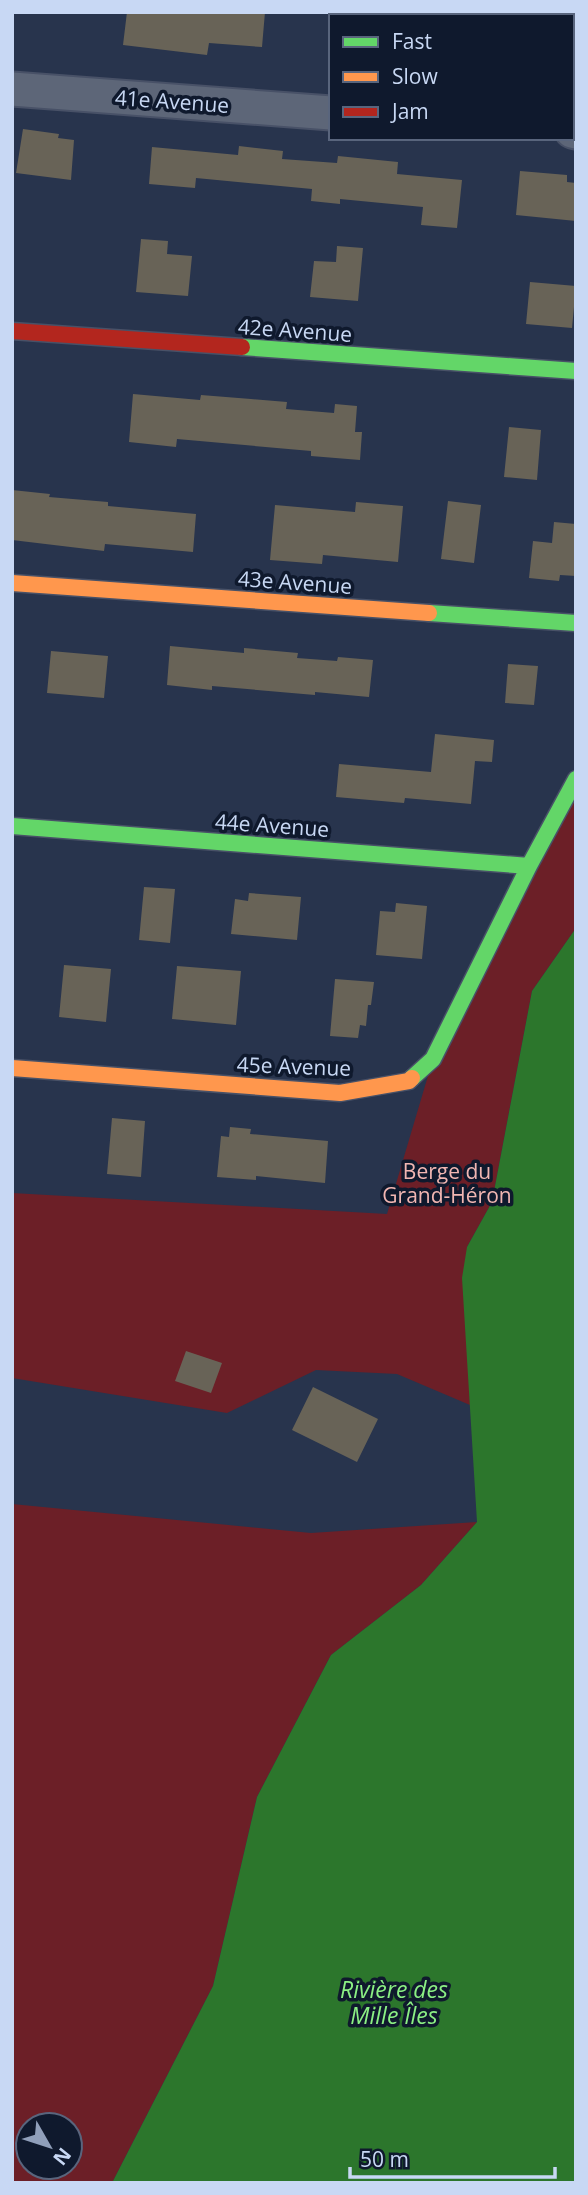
<svg xmlns="http://www.w3.org/2000/svg" width="588" height="2195" viewBox="0 0 588 2195" font-family="'Open Sans',sans-serif">
  <rect width="100%" height="100%" fill="#28344d"/>
  <path fill="#6c1f27" fill-rule="evenodd" d="M 576,779 L 576,928 L 532,991 L 492,1202 L 467,1247 L 470,1405 L 397,1374 L 316,1370 L 227,1413 L 12,1378 L 12,1193 L 387,1214 L 433,1059 Z
    M 12,1504 L 311,1533 L 477,1522 L 421,1585 L 331,1655 L 257,1797 L 213,1986 L 112,2183 L 12,2183 ZM 28,2125 L 70,2125 L 70,2167 L 28,2167 Z"/>
  <path fill="#2c762c" d="M 576,928 L 576,2183 L 112,2183 L 213,1986 L 257,1797 L 331,1655 L 421,1585 L 477,1522 L 462,1278 L 467,1247 L 492,1202 L 532,991 Z"/>
  <path fill="#686357" d="M 127,12 L 265,12 L 262,47 L 209,43 L 207,55 L 123,45 Z
    M 23,129 L 59,134 L 58,138 L 74,140 L 71,180 L 16,173 Z
    M 239,146 L 283,151 L 282,159 L 337,163 L 338,156 L 398,162 L 397,174 L 462,180 L 457,228 L 421,225 L 423,207 L 340,199 L 340,204 L 311,201 L 312,189 L 196,178 L 195,188 L 149,184 L 152,147 L 238,155 Z
    M 520,171 L 567,175 L 567,182 L 576,183 L 576,221 L 516,215 Z
    M 141,239 L 168,241 L 167,254 L 192,256 L 188,296 L 136,292 Z
    M 337,246 L 363,248 L 358,301 L 310,297 L 314,261 L 336,262 Z
    M 530,282 L 576,286 L 572,328 L 526,324 Z
    M 133,394 L 200,400 L 201,395 L 251,399 L 287,402 L 286,409 L 334,413 L 335,404 L 357,406 L 355,432 L 362,432 L 360,460 L 311,456 L 311,451 L 177,439 L 176,447 L 129,442 Z
    M 509,427 L 541,430 L 537,480 L 504,477 Z
    M 12,490 L 50,494 L 49,497 L 108,502 L 108,506 L 196,514 L 193,552 L 105,544 L 104,551 L 12,540 Z
    M 448,501 L 481,505 L 474,563 L 441,559 Z
    M 356,502 L 403,506 L 398,562 L 323,555 L 322,564 L 270,560 L 275,505 L 355,512 Z
    M 554,522 L 576,524 L 576,576 L 560,575 L 559,581 L 529,578 L 533,541 L 552,543 Z
    M 170,646 L 244,653 L 244,648 L 298,653 L 297,658 L 337,661 L 338,657 L 373,660 L 369,697 L 315,692 L 315,695 L 212,686 L 212,690 L 167,685 Z
    M 51,651 L 108,656 L 104,698 L 47,693 Z
    M 508,664 L 538,666 L 534,705 L 505,703 Z
    M 435,734 L 494,740 L 492,762 L 475,761 L 471,804 L 405,798 L 404,803 L 336,797 L 339,764 L 431,772 Z
    M 144,887 L 175,889 L 170,943 L 139,940 Z
    M 249,893 L 301,897 L 297,940 L 231,934 L 235,899 L 248,901 Z
    M 396,903 L 427,906 L 422,959 L 376,955 L 380,911 L 395,912 Z
    M 64,965 L 111,969 L 106,1022 L 59,1017 Z
    M 177,966 L 241,971 L 236,1025 L 172,1019 Z
    M 335,979 L 374,982 L 371,1005 L 368,1005 L 366,1026 L 360,1025 L 358,1038 L 330,1036 Z
    M 112,1118 L 145,1121 L 141,1177 L 107,1174 Z
    M 230,1127 L 251,1129 L 250,1134 L 328,1141 L 325,1183 L 256,1176 L 256,1180 L 217,1177 L 221,1136 L 229,1137 Z
    M 186,1351 L 222,1363 L 211,1393 L 175,1381 Z
    M 313,1387 L 378,1419 L 357,1462 L 292,1430 Z"/>
  <g fill="none" stroke-linecap="round" stroke-linejoin="round">
    <g stroke="#485167" stroke-width="37">
      <path id="street" d="M 12,89 L 331,113
        M 572,131 L 576,132"/>
    </g>
    <g stroke="#485167" stroke-width="19">
      <path id="fast" d="M 242,347 L 576,371
        M 429,613 L 576,623
        M 12,826 L 529,866
        M 412,1078 L 433,1059 L 529,866 L 576,779"/>
    </g>
    <g stroke="#485167" stroke-width="19">
      <path id="slow" d="M 12,583 L 429,613
        M 12,1068 L 340,1093 L 409,1081 L 412,1078"/>
    </g>
    <g stroke="#485167" stroke-width="19">
      <path id="jam" d="M 12,331 L 242,347"/>
    </g>
    <use href="#street" stroke="#5d6678" stroke-width="33"/>
    <use href="#fast" stroke="#63d668" stroke-width="16"/>
    <use href="#slow" stroke="#ff974d" stroke-width="16"/>
    <use href="#jam" stroke="#b3261e" stroke-width="16"/>
  </g>
  <g text-anchor="middle" dominant-baseline="central" stroke-width="7" stroke-linejoin="round" paint-order="stroke">
    <g font-size="21" fill="#c8d8f4" stroke="#0f192d">
      <text transform="translate(172 101) rotate(4)">41e Avenue</text>
      <text transform="translate(295 330) rotate(4)">42e Avenue</text>
      <text transform="translate(295 582) rotate(4)">43e Avenue</text>
      <text transform="translate(272 825) rotate(4)">44e Avenue</text>
      <text transform="translate(294 1066) rotate(2)">45e Avenue</text>
    </g>
    <g font-size="21" fill="#f1b6b2" stroke="#0f192d">
      <text x="447" y="1171">Berge du<tspan x="447" dy="24">Grand-Héron</tspan></text>
    </g>
    <g font-size="23" font-style="italic" fill="#8bf084" stroke="#0f192d">
      <text x="394" y="1989">Rivière des<tspan x="394" dy="26">Mille Îles</tspan></text>
    </g>
  </g>
  <rect width="588" height="2195" fill="none" stroke="#c8d8f4" stroke-width="28"/>
  <rect x="329" y="14" width="245" height="126" fill="#0f192d" stroke="#59657d" stroke-width="2"/>
  <rect x="343" y="37" width="35" height="10" fill="#63d668" stroke="#59657d" stroke-width="2"/>
  <text x="392" y="49" font-size="21" fill="#c8d8f4">Fast</text>
  <rect x="343" y="72" width="35" height="10" fill="#ff974d" stroke="#59657d" stroke-width="2"/>
  <text x="392" y="84" font-size="21" fill="#c8d8f4">Slow</text>
  <rect x="343" y="107" width="35" height="10" fill="#b3261e" stroke="#59657d" stroke-width="2"/>
  <text x="392" y="119" font-size="21" fill="#c8d8f4">Jam</text>
  <g transform="translate(49 2146) rotate(129)"><circle r="33" fill="#0f192d" stroke="#59657d" stroke-width="2"/>
  <path d="M0-5L12 26L0 18L-12 26Z" fill="#909fba"/>
  <text y="-10" font-size="19" font-weight="bold" text-anchor="middle" fill="#c8d8f4">N</text>
  </g>
  <path d="M350 2167v10h205v-10" fill="none" stroke="#c8d8f4" stroke-width="3.5"/>
  <text x="360" y="2167" font-size="21" fill="#c8d8f4" stroke="#0f192d" stroke-width="5" paint-order="stroke">50 m</text>
</svg>
